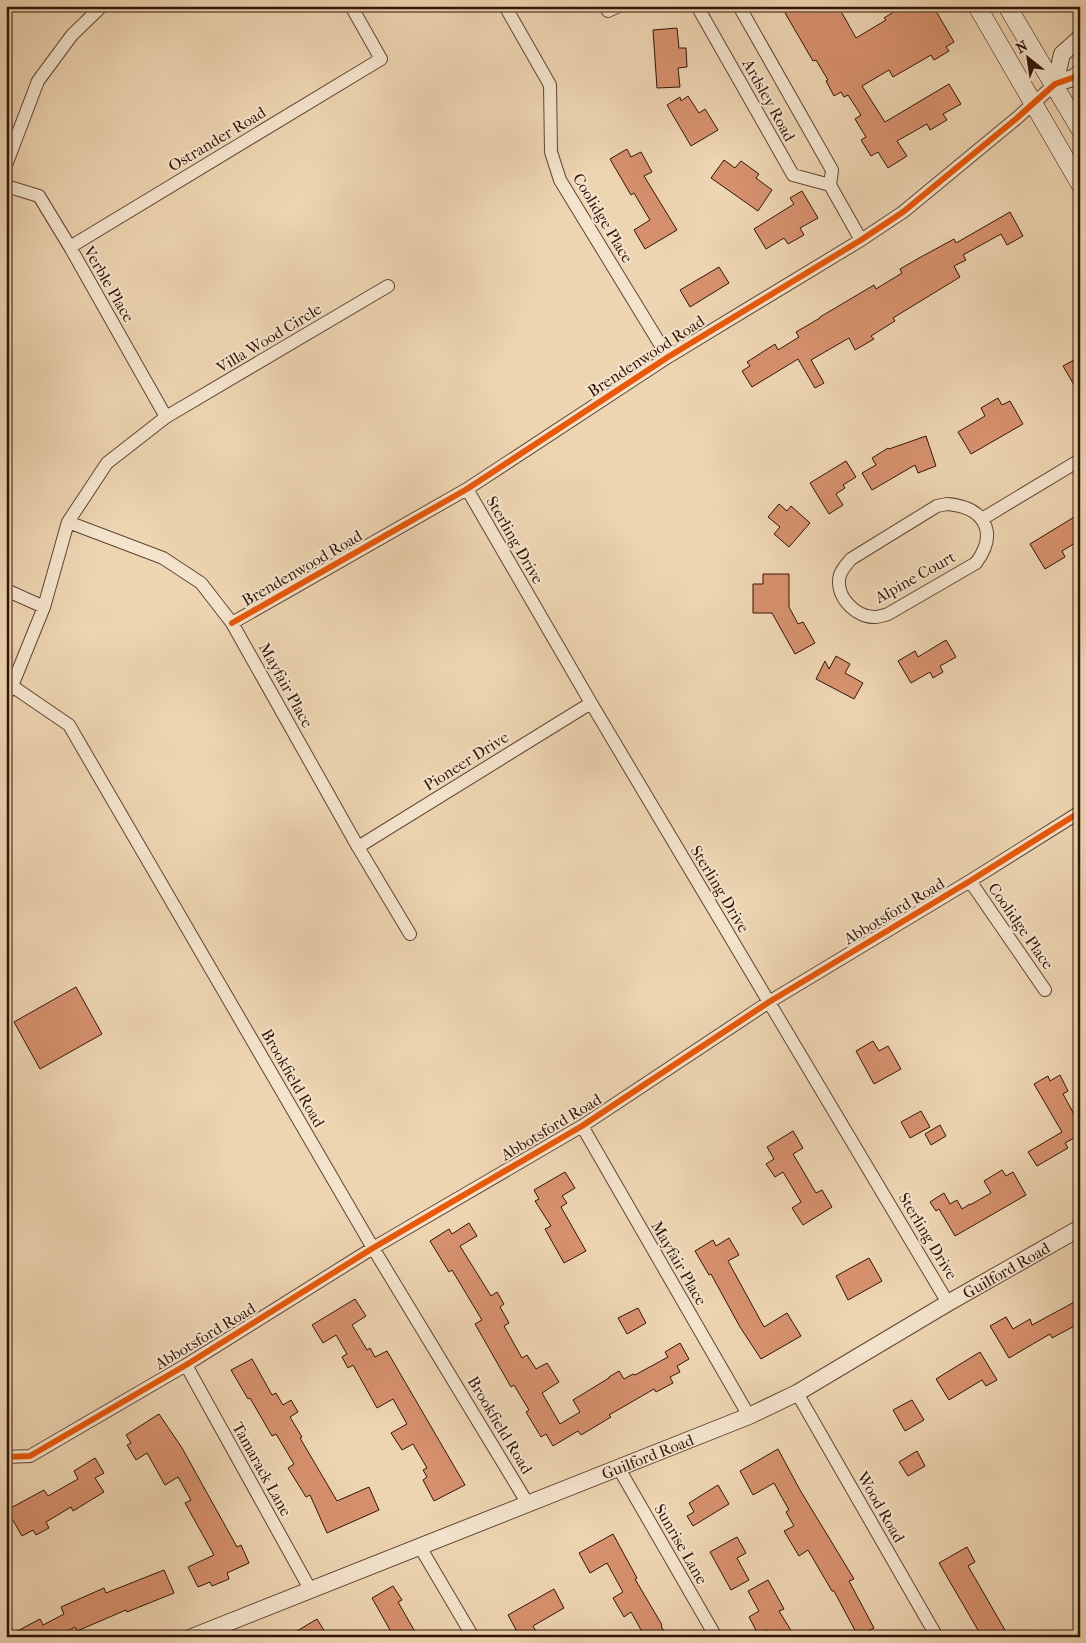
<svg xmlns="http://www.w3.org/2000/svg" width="1086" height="1643" viewBox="0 0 1086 1643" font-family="'IM FELL French Canon',serif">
  <rect width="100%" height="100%" fill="#eed5b2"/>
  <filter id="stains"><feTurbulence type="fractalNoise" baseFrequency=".004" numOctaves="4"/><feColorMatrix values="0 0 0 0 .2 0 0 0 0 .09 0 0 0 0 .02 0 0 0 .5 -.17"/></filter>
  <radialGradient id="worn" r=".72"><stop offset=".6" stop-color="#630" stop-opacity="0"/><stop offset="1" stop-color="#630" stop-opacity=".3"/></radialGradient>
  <path fill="#d7916e" stroke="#321407" d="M 781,6 L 838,6 L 856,38 L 886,20 L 884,18 L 903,6 L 933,6 L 954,42 L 946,47 L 949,51 L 934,60 L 931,55 L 893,77 L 889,70 L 862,86 L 885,122 L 949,84 L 961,104 L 943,114 L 947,120 L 930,130 L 927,124 L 897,141 L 907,156 L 888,168 L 878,152 L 871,156 L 861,140 L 866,137 L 855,119 L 861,115 L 848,95 L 844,97 L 841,92 L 834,96 L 826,81 L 828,80 L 816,60 L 813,61 Z
    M 677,28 L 679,48 L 686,48 L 687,67 L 678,68 L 680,87 L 657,88 L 653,30 Z
    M 688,96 L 699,113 L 705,109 L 718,130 L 691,146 L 667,105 L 680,97 L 681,101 Z
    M 627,149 L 631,157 L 641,152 L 652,172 L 644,176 L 677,230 L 645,249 L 634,230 L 650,220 L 634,193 L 631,195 L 610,159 Z
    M 724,160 L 735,168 L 741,161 L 759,174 L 756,178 L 772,190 L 758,211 L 711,178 Z
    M 802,191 L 818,218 L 800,228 L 804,235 L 788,244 L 784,238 L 766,249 L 754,229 L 794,204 L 790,198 Z
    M 1010,212 L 1023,236 L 1007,245 L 1001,234 L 963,255 L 966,260 L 954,266 L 960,277 L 893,318 L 895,321 L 871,336 L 874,339 L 855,350 L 849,338 L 811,360 L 824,383 L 815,388 L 798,359 L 752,387 L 742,371 L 750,366 L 747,362 L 775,344 L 778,350 L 799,337 L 796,332 L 820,318 L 820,317 L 874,285 L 876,289 L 902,273 L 900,269 L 919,258 L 954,239 L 956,243 Z
    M 719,267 L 729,283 L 690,307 L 680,290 Z
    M 1076,359 L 1080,366 L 1080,395 L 1063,366 Z
    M 998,398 L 1002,405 L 1010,401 L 1023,424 L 971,454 L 958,432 L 985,416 L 981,408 Z
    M 926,436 L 936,466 L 918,473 L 915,465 L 872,490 L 862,473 L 876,465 L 872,458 L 888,448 L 889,449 Z
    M 846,461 L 856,477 L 843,485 L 845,488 L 836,494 L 843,505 L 829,514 L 810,483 Z
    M 779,504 L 787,511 L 791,506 L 810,523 L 789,547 L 774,534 L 780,527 L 768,517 Z
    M 1076,516 L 1080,523 L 1080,540 L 1062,551 L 1065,557 L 1045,569 L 1030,544 Z
    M 763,574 L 789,574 L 789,607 L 798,624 L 803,622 L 815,643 L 795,654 L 772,613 L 753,613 L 753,584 L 763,584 Z
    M 946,640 L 956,657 L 940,666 L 943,672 L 933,678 L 930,672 L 911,683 L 898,661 L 915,651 L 918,657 Z
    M 836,656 L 850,664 L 845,673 L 863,683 L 854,699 L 816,679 L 825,661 L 829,669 Z
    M 76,987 L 102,1034 L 40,1069 L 14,1022 Z
    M 873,1041 L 879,1051 L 888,1046 L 901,1069 L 874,1084 L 856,1051 Z
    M 1060,1075 L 1068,1091 L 1063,1094 L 1080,1125 L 1080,1135 L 1065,1143 L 1068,1148 L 1037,1166 L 1028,1152 L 1062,1132 L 1034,1084 L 1048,1076 L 1050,1081 Z
    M 921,1111 L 930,1127 L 910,1138 L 901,1122 Z
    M 940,1125 L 946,1136 L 931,1145 L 925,1134 Z
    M 793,1131 L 803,1148 L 793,1154 L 816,1193 L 822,1190 L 832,1207 L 803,1225 L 792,1208 L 801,1202 L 783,1172 L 775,1177 L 766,1164 L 774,1159 L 767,1147 Z
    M 1002,1170 L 1006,1176 L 1013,1172 L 1026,1195 L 955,1236 L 939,1209 L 936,1211 L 930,1202 L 944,1193 L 950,1204 L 957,1200 L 962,1209 L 970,1204 L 970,1205 L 991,1193 L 984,1181 Z
    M 565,1172 L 575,1188 L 562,1196 L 567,1203 L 561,1207 L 586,1251 L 564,1263 L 545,1229 L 551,1226 L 535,1201 L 539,1199 L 534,1190 Z
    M 469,1223 L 477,1236 L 460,1246 L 491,1296 L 497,1292 L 504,1304 L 500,1307 L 509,1323 L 504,1326 L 522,1358 L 527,1355 L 536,1369 L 547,1363 L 559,1382 L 542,1393 L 560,1424 L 580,1412 L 573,1400 L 609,1378 L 609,1377 L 619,1371 L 624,1379 L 633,1374 L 635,1375 L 668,1357 L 665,1352 L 680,1343 L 689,1359 L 677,1366 L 680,1372 L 670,1377 L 673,1383 L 656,1392 L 654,1389 L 609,1415 L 611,1417 L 581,1435 L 578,1431 L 553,1446 L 546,1434 L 541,1437 L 526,1412 L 529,1410 L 514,1385 L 511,1387 L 475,1324 L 482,1320 L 452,1270 L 449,1272 L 430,1241 L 449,1229 L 452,1234 Z
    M 729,1238 L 739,1255 L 728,1261 L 764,1327 L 787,1313 L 801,1336 L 761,1359 L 740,1327 L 711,1274 L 709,1275 L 695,1251 L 713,1240 L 716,1246 Z
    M 869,1258 L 882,1281 L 848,1300 L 836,1276 Z
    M 355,1299 L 366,1316 L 352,1325 L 367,1350 L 370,1348 L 375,1357 L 387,1351 L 465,1485 L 434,1501 L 423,1480 L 427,1477 L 423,1470 L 427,1468 L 413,1444 L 402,1450 L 391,1433 L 407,1424 L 393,1399 L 377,1408 L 353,1365 L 348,1368 L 342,1357 L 347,1354 L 336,1335 L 323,1343 L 312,1325 Z
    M 1080,1299 L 1080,1323 L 1052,1338 L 1050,1334 L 1009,1358 L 990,1326 L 1006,1317 L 1013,1329 L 1030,1319 L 1032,1325 Z
    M 638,1308 L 646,1323 L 627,1334 L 618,1318 Z
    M 980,1352 L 997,1380 L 986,1386 L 982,1380 L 949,1400 L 936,1379 Z
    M 252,1359 L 272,1395 L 276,1393 L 283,1405 L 291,1400 L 298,1412 L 290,1417 L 302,1437 L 300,1438 L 337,1501 L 369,1487 L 379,1510 L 327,1533 L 310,1495 L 306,1497 L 288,1468 L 294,1464 L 276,1434 L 272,1436 L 250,1398 L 248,1399 L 231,1370 Z
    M 912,1400 L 924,1420 L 905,1431 L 893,1410 Z
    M 159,1414 L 182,1448 L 237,1547 L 241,1545 L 249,1563 L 227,1573 L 229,1579 L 212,1586 L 210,1582 L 198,1587 L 188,1567 L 214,1555 L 185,1503 L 191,1500 L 178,1477 L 165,1485 L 147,1453 L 136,1460 L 127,1445 L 131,1443 L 126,1435 Z
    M 778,1449 L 800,1490 L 854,1579 L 849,1581 L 874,1628 L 858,1636 L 834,1591 L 832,1591 L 808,1550 L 799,1556 L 784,1531 L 794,1526 L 786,1512 L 789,1510 L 774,1483 L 753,1495 L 740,1471 Z
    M 917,1451 L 925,1466 L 908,1476 L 899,1462 Z
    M 95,1458 L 104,1473 L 95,1478 L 104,1492 L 73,1511 L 71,1507 L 46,1522 L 49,1528 L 36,1535 L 33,1530 L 22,1536 L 7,1510 L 44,1490 L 48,1496 L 78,1479 L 74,1471 Z
    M 718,1485 L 729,1504 L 693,1526 L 687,1516 L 694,1512 L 689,1503 Z
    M 613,1534 L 637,1578 L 635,1579 L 662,1625 L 661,1626 L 667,1637 L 645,1637 L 631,1612 L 624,1617 L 613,1598 L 623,1592 L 607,1563 L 590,1573 L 579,1553 Z
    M 737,1537 L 746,1553 L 737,1558 L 749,1580 L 731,1590 L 710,1552 Z
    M 967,1547 L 975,1562 L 968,1566 L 1009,1637 L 982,1637 L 939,1563 Z
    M 164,1570 L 174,1593 L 127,1612 L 126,1610 L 77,1631 L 75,1627 L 56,1637 L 6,1637 L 40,1619 L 43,1625 L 64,1614 L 61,1607 L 104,1588 L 106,1593 Z
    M 768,1580 L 784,1609 L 779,1611 L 795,1637 L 770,1637 L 766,1630 L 758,1634 L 749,1617 L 759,1611 L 748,1591 Z
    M 393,1586 L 402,1600 L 398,1602 L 418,1637 L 394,1637 L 372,1598 Z
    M 554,1589 L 564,1608 L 533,1626 L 539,1637 L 520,1637 L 508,1615 Z
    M 317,1619 L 328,1637 L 287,1637 Z"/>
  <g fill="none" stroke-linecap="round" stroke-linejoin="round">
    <g stroke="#614432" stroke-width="14">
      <path id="minor" d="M 505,6 L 550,85 L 551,152 L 560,180 L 668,357
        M 697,6 L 793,175 L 830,185
        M 739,6 L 832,170 L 830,185 L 861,240
        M 608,11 L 619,6
        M 6,165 L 38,81 L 72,35 L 102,6
        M 6,186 L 39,196 L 70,247 L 166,417
        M 70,247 L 381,59 L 351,6
        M 467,489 L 591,703 L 948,1303
        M 947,504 C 984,507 999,532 976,563 L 888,614 C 884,615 880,617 876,617 C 856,618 834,596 840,575 C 842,569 847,564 851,559 L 937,506 Z
        M 982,519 L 1080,460
        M 68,522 L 163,558 L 201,583 L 232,623 L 358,847 L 410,934
        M 6,590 L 44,607
        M 232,623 L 467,489 L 668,357 L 861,240 L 903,212 L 1017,118 L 1055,84
        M 12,686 L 69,725 L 373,1248 L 528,1504
        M 6,695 L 12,686 L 44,607 L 68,522 L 107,463 L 166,417 L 388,286
        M 358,847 L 591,703
        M 970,881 L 1045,990
        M 582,1126 L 749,1416
        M 186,1365 L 310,1589
        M 797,1393 L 937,1637
        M 6,1457 L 30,1456 L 186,1365 L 373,1248 L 582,1126 L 769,1002 L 970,881 L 1080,812
        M 618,1467 L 716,1637
        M 420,1547 L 473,1637
        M 222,1625 L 228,1637"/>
    </g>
    <g stroke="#614432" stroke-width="18">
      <g id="tertiary">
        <path d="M 1055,84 L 1062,54 L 1080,38"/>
        <path d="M 1055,84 L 1075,77 L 1080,72"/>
        <path id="s1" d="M 192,1637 L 749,1416 L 797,1393 L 948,1303 L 1080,1228"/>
      </g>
    </g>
    <g stroke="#321407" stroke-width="19">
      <path id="secondary" d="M 977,6 L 1080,184
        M 1007,6 L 1080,129"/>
    </g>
    <use href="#minor" stroke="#f4e4cd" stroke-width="12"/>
    <use href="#tertiary" stroke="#f4e4cd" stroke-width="16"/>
    <use href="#secondary" stroke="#f4e4cd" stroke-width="18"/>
    <g stroke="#f4e4cd" stroke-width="9">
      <path id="cycleway" d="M 232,623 L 467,489 L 668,357 L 861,240 L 903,212 L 1017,118 L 1055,84 L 1075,77 L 1080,72
        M 6,1457 L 30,1456 L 186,1365 L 373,1248 L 582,1126 L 769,1002 L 970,881 L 1080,812"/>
    </g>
    <use href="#cycleway" stroke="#e8590c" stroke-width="6"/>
  </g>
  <g text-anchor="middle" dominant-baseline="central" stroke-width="4" stroke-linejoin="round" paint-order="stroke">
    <g font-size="16" fill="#321407" stroke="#f4e4cd">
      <text transform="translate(769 100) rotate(61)">Ardsley Road</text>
      <text transform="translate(217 139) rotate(-31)">Ostrander Road</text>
      <text transform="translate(603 218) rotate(59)">Coolidge Place</text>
      <text transform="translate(109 284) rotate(60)">Verble Place</text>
      <text transform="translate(269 338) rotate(-31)">Villa Wood Circle</text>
      <text transform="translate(646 356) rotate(-33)">Brendenwood Road</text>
      <text transform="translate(515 540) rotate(60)">Sterling Drive</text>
      <text transform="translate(302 568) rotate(-30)">Brendenwood Road</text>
      <text transform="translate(915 577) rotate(-29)">Alpine Court</text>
      <text transform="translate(286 685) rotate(61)">Mayfair Place</text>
      <text transform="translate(466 761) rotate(-32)">Pioneer Drive</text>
      <text transform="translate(720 889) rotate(59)">Sterling Drive</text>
      <text transform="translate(894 911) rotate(-31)">Abbotsford Road</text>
      <text transform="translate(1021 926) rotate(55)">Coolidge Place</text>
      <text transform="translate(293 1078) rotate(60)">Brookfield Road</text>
      <text transform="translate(551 1127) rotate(-31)">Abbotsford Road</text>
      <text transform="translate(928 1236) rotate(59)">Sterling Drive</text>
      <text transform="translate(679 1263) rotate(60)">Mayfair Place</text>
      <text stroke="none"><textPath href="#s1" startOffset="895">Guilford Road</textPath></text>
      <text transform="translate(205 1336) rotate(-31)">Abbotsford Road</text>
      <text transform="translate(500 1425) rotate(59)">Brookfield Road</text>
      <text stroke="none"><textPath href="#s1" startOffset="490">Guilford Road</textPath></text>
      <text transform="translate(262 1469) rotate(61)">Tamarack Lane</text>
      <text transform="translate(881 1507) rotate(60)">Wood Road</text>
      <text transform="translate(681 1544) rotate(60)">Sunrise Lane</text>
    </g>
  </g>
  <rect width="1086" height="1643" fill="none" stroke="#eed5b2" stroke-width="25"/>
  <rect x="8" y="8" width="1071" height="1628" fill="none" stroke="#321407" stroke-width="2.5"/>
  <rect x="12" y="12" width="1061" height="1618" fill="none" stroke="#321407"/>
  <g transform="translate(1028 58) rotate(330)" stroke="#f4e4cd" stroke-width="4" paint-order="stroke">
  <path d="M0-4L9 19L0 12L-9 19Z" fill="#321407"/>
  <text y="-8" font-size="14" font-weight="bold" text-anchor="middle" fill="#321407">N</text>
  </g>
  <rect width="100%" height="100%" filter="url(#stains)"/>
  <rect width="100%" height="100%" fill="url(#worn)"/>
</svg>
